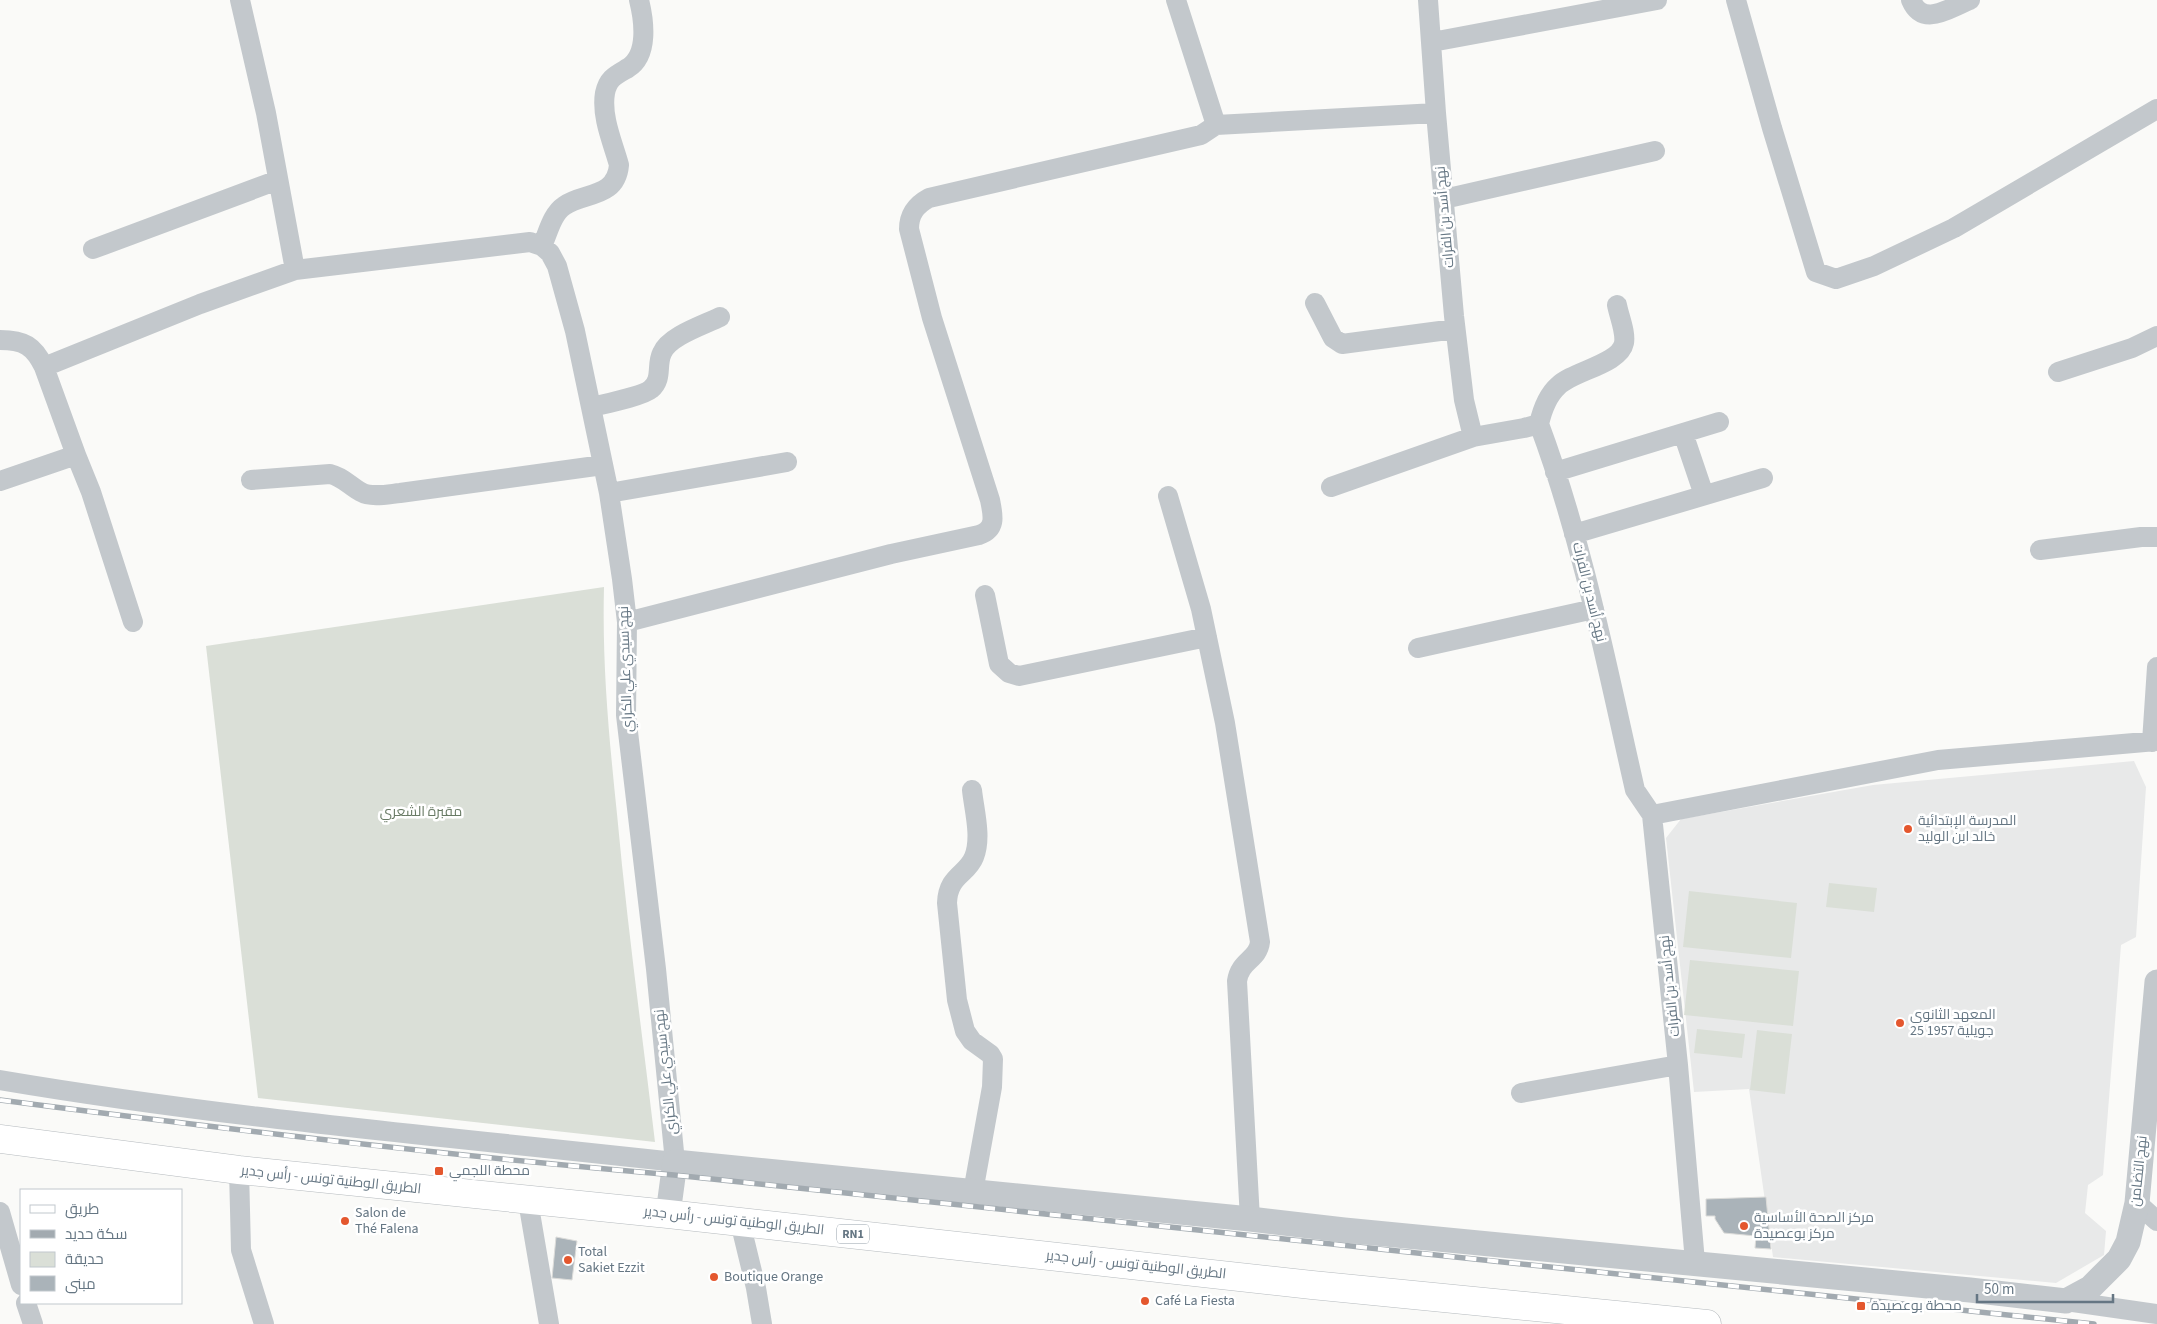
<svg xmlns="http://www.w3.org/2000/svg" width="2157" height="1324" viewBox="0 0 2157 1324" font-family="'Source Sans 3',Cairo,sans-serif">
  <rect width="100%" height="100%" fill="#fafaf8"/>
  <path fill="#e8e9e9" d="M 2134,761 L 2146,787 L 2136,937 L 2121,945 L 2103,1175 L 2088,1185 L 2085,1213 L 2106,1231 L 2104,1255 L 2056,1283 L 1773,1257 L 1749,1089 L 1694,1092 L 1666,838 L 1681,819 L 1873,785 Z"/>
  <path fill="#dadfd7" d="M 604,587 C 602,664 609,737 617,814 C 627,923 642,1033 655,1142 L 258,1098 L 206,646 Z
    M 1829,883 L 1877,888 L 1874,912 L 1826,907 Z
    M 1689,891 L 1797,903 L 1791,958 L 1683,947 Z
    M 1690,960 L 1799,971 L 1793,1026 L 1684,1015 Z
    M 1697,1029 L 1745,1034 L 1742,1058 L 1694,1053 Z
    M 1757,1030 L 1792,1034 L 1785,1094 L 1750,1090 Z"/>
  <path fill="#aab3b9" stroke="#dcdcda" d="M 1766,1197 L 1771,1249 L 1755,1248 L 1756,1236 L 1724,1233 L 1715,1219 L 1715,1216 L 1706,1216 L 1706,1199 Z
    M 556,1237 L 577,1241 L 572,1280 L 552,1278 Z"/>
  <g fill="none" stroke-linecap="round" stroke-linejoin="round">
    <g stroke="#b5babe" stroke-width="29">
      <path id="primary" d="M 0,1139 L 239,1170 L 668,1214 L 1312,1285 L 1707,1324"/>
    </g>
    <path stroke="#c3c8cc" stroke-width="20" d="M 1176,0 L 1216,125
      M 1428,0 L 1436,113 L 1454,316 L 1464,400 L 1473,437 L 1524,428 L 1539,424 C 1583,542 1607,667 1635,790 L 1652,815 L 1678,1065 L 1695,1262
      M 1736,0 L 1772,128 L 1816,272 L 1836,279 L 1874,266 L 1954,228 L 2157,109
      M 1911,0 C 1923,28 1949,8 1970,0
      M 1432,42 L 1657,0
      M 1444,199 L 1655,151
      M 542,246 C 548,233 552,214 564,206 C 583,192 616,199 619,165 C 613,143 601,117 605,93 C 608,78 616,75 628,68 C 649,55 644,20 639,0
      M 93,249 L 278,180
      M 1315,303 L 1333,338 L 1342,344 L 1455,329
      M 0,340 C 24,340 34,346 44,367
      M 2058,372 L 2132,348 L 2157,336
      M 592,407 C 604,404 643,396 651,389 C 663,379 656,365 662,353 C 669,336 704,325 720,317
      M 1539,424 C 1542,411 1548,395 1558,386 C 1573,371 1620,364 1624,343 C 1626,332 1619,316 1617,305
      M 1683,433 L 1704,495
      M 76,455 L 91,492 L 133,622
      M 1555,472 L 1719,422
      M 251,480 L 330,474 C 343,477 350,486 361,492 C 371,498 389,494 400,493 L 603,465
      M 0,481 L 76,455 L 44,367 L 200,304 L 295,270
      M 1331,487 L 1473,437
      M 609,493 L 787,462
      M 1168,496 L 1201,609 L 1225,723 L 1260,942 C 1258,960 1240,960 1237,981 L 1250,1219
      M 1574,534 L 1763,478
      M 2040,550 L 2141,537 L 2157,537
      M 985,595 L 999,664 L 1009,673 L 1019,676 L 1207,637
      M 627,622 L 891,554 L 979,535 C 997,529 993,515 990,500 L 932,318 L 909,229 C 909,214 916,205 929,198 L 1201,135 L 1216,125 L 1436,113
      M 1418,648 L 1594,609
      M 2152,742 L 2157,667
      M 972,790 C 974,810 982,837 974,857 C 967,875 948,875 947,903 L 957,1000 L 965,1031 L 972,1041 L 990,1054 L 993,1059 L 992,1087 L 973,1192
      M 1652,815 L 1938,760 L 2157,741
      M 0,1080 C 224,1118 450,1137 675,1162 L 656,969 L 626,715 L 627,622 L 622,579 L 609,493 L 575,331 L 557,266 L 550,253 L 542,246 L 530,242 L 295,270 L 266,113 L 240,0
      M 1521,1093 L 1678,1065
      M 239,1170 L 241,1250 L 264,1324
      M 528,1201 L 549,1324
      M 2137,1203 L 2157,1221
      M 0,1212 L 21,1285
      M 740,1222 L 756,1288 L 762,1324
      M 2066,1301 L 2157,1314
      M 26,1303 L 33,1324"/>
    <path stroke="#c3c8cc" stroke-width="25" d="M 668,1214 L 675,1162 L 1250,1219 L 1344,1230 L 1970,1290 L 2066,1301 L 2090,1288 L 2119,1259 L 2128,1242 L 2137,1203 L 2157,982"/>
    <use href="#primary" stroke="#fff" stroke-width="28"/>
    <g stroke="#a2aab0" stroke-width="5.5">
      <path id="rail" d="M 0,1100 C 224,1129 449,1156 674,1175 L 2094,1324"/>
    </g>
    <use href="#rail" stroke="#fff" stroke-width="4" stroke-dasharray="11" stroke-linecap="butt"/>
  </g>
  <g fill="#e4572e" stroke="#fff" stroke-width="2">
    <circle cx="1908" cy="829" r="5"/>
    <circle cx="1900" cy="1023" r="5"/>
    <rect x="434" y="1166" width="10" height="10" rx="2.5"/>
    <circle cx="345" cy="1221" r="5"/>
    <circle cx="1744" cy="1226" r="5"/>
    <circle cx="568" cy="1260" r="5"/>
    <circle cx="714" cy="1277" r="5"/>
    <circle cx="1145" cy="1301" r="5"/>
    <rect x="1856" y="1301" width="10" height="10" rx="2.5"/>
  </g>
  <g text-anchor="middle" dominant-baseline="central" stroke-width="5" stroke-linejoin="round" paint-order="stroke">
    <rect fill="#fff" stroke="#939fa8" stroke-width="1" x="837" y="1224.5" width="32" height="19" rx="4"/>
    <g font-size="12" font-weight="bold" fill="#657683">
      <text x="853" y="1234">RN1</text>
    </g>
    <g font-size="14" fill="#657683" stroke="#fff">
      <text transform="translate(1445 217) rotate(-95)">نهج أسد بن الفرات</text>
      <text transform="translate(1589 592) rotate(76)">نهج أسد بن الفرات</text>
      <text transform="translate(626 669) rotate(-92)">نهج سيدي علي الكراي</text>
      <text transform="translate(1670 986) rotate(-96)">نهج أسد بن الفرات</text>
      <text transform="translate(666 1072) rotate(-96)">نهج سيدي علي الكراي</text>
      <text transform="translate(2139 1171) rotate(-84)">نهج التضامن</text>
      <text transform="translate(331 1180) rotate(6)">الطريق الوطنية تونس - رأس جدير</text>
      <text transform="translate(734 1221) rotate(6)">الطريق الوطنية تونس - رأس جدير</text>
      <text transform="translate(1136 1265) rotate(6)">الطريق الوطنية تونس - رأس جدير</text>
    </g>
    <g font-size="14" fill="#687a64" stroke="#fff">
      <text x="421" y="812">مقبرة الشعري</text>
    </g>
    <g font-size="14" fill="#657683" stroke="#fff" text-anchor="start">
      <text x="1918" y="821">المدرسة الإبتدائية<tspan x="1918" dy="16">خالد ابن الوليد</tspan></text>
      <text x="1910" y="1015">المعهد الثانوي<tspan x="1910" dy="16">25 جويلية 1957</tspan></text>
      <text x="449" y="1171">محطة اللجمي</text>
      <text x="355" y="1213">Salon de<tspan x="355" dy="16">Thé Falena</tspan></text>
      <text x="1754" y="1218">مركز الصحة الأساسية<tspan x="1754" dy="16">مركز بوعصيدة</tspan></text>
      <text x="578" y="1252">Total<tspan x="578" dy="16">Sakiet Ezzit</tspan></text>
      <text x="724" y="1277">Boutique Orange</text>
      <text x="1155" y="1301">Café La Fiesta</text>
      <text x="1871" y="1306">محطة بوعصيدة</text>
    </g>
  </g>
  <rect x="20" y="1189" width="162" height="115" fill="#ffffff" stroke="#c1c8cd"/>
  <rect x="30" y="1205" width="25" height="8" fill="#ffffff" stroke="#c1c8cd"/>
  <text x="65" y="1214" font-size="15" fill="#657683">طريق</text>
  <rect x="30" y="1230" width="25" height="8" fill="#a2aab0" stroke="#c1c8cd"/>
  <text x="65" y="1239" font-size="15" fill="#657683">سكة حديد</text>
  <rect x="30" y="1252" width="25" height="15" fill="#dadfd7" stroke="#c1c8cd"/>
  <text x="65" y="1264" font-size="15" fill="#657683">حديقة</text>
  <rect x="30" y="1276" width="25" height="15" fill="#aab3b9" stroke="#c1c8cd"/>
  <text x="65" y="1289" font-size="15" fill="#657683">مبنى</text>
  <path d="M1977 1294v8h136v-8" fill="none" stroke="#657683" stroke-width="2.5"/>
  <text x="1984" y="1294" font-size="15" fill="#657683" stroke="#ffffff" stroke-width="4" paint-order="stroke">50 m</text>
</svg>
